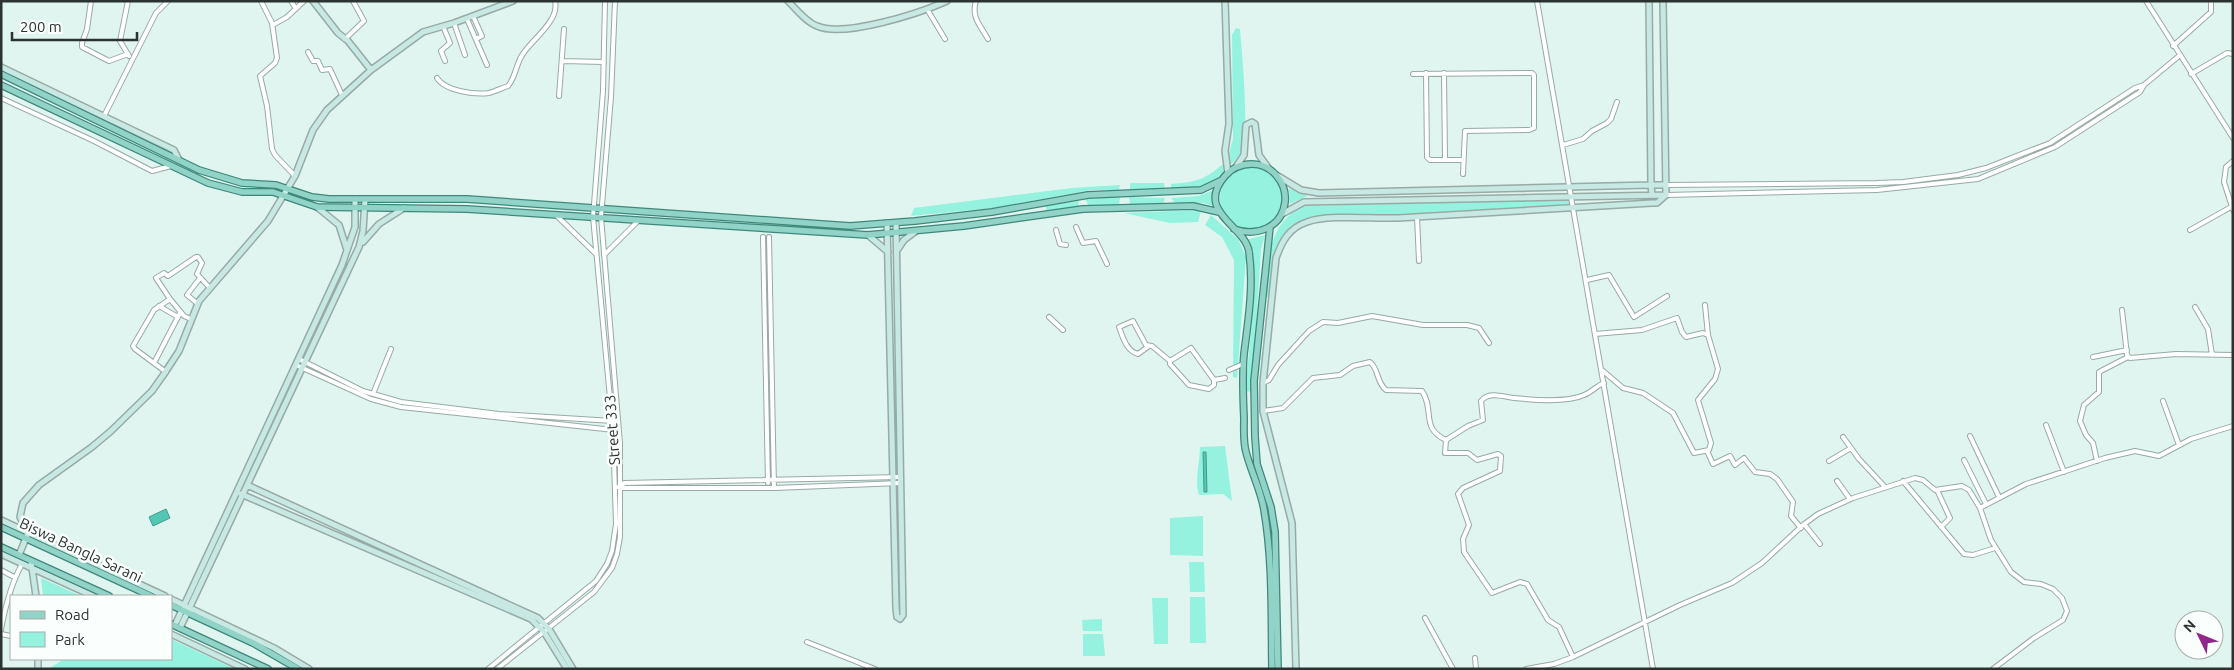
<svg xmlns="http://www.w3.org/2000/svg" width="2234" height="670" viewBox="0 0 2234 670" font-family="Ubuntu,sans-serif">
  <rect width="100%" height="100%" fill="#e1f5f0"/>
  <path fill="#95f2df" d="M 1236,28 L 1240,29 C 1242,54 1250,133 1241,152 C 1238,159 1234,162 1229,166 L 1228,157 L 1233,139 L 1232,35 Z
    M 1224,163 C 1228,189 1188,188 1171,189 L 1171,184 C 1196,182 1205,180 1224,163 Z
    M1220 198a31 31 0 1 1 62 0a31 31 0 1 1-62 0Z
    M 1130,183 L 1164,183 L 1165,189 L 1130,189 Z
    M 1120,185 L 1119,190 L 1092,190 L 993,208 L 911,216 L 914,208 L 1072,188 Z
    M 1289,188 L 1308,196 L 1290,204 Z
    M 1214,190 L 1214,206 L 1203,203 L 1175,203 L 1171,198 L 1198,196 Z
    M 1120,197 L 1119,205 L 1089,206 L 1085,199 Z
    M 1129,197 L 1164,198 L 1165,198 L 1163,204 L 1130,204 Z
    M 1571,200 L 1571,204 L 1407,215 L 1318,218 C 1273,226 1274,261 1269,298 L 1266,297 C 1269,261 1266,225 1303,206 Z
    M 1079,201 L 1078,207 L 1046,210 L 1046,206 Z
    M 1198,210 L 1201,211 L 1198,222 L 1170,223 L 1124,213 Z
    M 1211,215 L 1238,239 L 1246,257 L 1237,378 L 1233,377 L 1234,260 L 1222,237 L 1205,225 Z
    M 1265,235 L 1261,249 L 1252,392 L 1246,391 C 1247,357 1262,265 1249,239 Z
    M 1225,446 L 1232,501 L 1223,494 L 1199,495 C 1194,480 1200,463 1200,447 Z
    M 1203,516 L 1203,556 L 1170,555 L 1170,518 Z
    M 1189,562 L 1204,562 L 1205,592 L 1190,592 Z
    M 41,578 L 81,596 L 43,596 Z
    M 1190,597 L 1205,597 L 1206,643 L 1190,643 Z
    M 1152,598 L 1168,598 L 1168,644 L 1154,644 Z
    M 1102,619 L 1102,631 L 1083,631 L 1082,620 Z
    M 1083,634 L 1103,634 L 1105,656 L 1083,656 Z
    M 171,639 L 235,669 L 48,669 L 61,661 L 60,659 L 171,659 Z"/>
  <path fill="#52c7b3" stroke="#469b8c" d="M 1203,452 L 1206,452 L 1207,492 L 1204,492 Z
    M 166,509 L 170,518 L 153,526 L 149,517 Z"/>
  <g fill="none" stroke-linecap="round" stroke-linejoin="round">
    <g stroke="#97aaa6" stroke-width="6">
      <path id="street" d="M 91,1 L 87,29 L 82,43 L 82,47 L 109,61 L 128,54
        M 128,1 L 120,41 L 129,56
        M 261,1 L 272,23 L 277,58 L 275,63 L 260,76 L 267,106 L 272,149 L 275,155 L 295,176
        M 291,1 L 296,9
        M 976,1 C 971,17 980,25 988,39
        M 1537,1 L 1653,669
        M 2146,1 L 2233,138
        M 927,9 L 945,39
        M 473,16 L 482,36 L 476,39
        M 467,19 L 487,65
        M 454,23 L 465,55
        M 273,25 L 287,17 L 304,1
        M 443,26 L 450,43 L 441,51 L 445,61
        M 345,39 L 364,21 L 353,1
        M 2173,46 L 2211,12 L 2211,1
        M 308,52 L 313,61 L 318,61 L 322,70 L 330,69 L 342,95
        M 562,61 L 604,62
        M 1426,73 L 1427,157 L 1430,160 L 1463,160
        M 1444,73 L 1445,160
        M 1413,74 L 1532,73 L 1534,75 L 1534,128 L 1529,130 L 1465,131 L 1463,174
        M 2191,74 L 2227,53 L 2233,54
        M 437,78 C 445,91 475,95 489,93 C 496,91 502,88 508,86 C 515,78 516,66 521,57 C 530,40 560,22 555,1
        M 559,96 L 564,29
        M 1,98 L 94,141 L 152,171 L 171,166
        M 104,116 L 156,13 L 168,1
        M 1563,145 L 1583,139 L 1592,131 L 1607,123 L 1611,119 L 1617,102
        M 2233,161 L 2226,167 L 2224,182 L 2233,210
        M 1666,185 L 1877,183 L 1903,182 L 1958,175 L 1986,168 L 2050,143 L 2135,88 L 2144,85
        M 1666,195 L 1877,190 L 1978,179 L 2055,147 L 2140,92 L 2144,85 L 2179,56
        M 556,215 L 596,254
        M 1417,217 L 1419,261
        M 1076,227 L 1083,243 L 1096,241 L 1107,264
        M 1056,230 L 1060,244 L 1066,245
        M 2190,230 L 2231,207
        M 763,237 L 768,483
        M 769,237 L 774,488
        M 604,255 L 639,220
        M 1587,280 L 1609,275 L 1634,317 L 1667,296
        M 170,299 L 156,278 L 164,273 L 168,276 L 196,257 L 198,257 L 202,263 L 197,274 L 209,287
        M 198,304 L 187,295 L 200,278
        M 1705,305 L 1708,335
        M 159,306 L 178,317
        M 2195,307 L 2208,329 L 2212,355
        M 2122,310 L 2127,355 L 2130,358 L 2176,354 L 2233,355
        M 1049,317 L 1063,330
        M 1595,334 L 1642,330 L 1677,318 L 1682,332 L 1686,337 L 1703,333 L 1708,335 L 1718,369 L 1715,379 L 1698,400 L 1711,443 L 1709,450 L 1694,453 L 1673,413 L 1643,393 L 1623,388 L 1602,370
        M 1149,346 L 1138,354 C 1126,351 1123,337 1119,327 L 1133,321 L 1146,345 L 1152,346 L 1170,361 L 1191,348 L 1214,380 L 1225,378
        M 2093,357 L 2127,350
        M 299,359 L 363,391 L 401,402 L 499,414 L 613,421
        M 1170,361 L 1170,364 L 1189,385 L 1209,389 L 1214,385 L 1214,380
        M 154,363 L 180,313
        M 296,365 L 371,399 L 401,407 L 614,430
        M 1229,370 L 1243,364
        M 166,372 L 135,349 L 133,346 L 154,310 L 170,299 L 184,316 L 191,319
        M 1263,383 L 1269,380 L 1278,365 L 1309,331 L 1323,322 L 1338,323 L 1372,316 L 1423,325 L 1467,325 L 1479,328 L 1489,343
        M 373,394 L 391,349
        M 2163,401 L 2179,445
        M 1263,411 L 1283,408 L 1313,378 L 1340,375 L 1353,366 L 1370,362 C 1379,369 1376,382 1386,390 L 1422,391 C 1435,410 1420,428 1446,440 L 1445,453 L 1468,453 L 1477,460 L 1498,454 L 1501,456 L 1500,471 L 1463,488 L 1458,494 L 1469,525 L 1463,539 L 1464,552 L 1492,593 L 1520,582 L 1527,584 L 1548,620 L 1559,627 L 1573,657
        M 2046,425 L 2064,472
        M 1970,436 L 1999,497
        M 1843,437 L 1859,459 L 1885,487
        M 1446,440 L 1468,426 L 1483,420 L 1481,401 C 1489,391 1504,397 1514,398 C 1533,400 1567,403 1584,395 C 1592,392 1596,386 1604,383
        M 1707,451 L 1713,464 L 1730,456 L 1735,465 L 1744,458 L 1755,472 L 1770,474 L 1777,479 L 1793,502 L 1791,516 L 1801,528
        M 1964,460 L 1986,504
        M 1829,461 L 1851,448
        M 2097,461 L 2093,443 L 2086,435 L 2080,421 L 2084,405 L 2099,392 L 2099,372 L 2128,357
        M 1837,481 L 1850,499
        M 1903,481 L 1964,554 L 1973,555 L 1995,548
        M 618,487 L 624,488 L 774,488 L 900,483
        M 621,487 L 624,483 L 900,477
        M 1937,490 L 1950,518 L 1941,527
        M 1980,508 L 2026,484 L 2105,458 L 2135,451 L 2159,456 L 2191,439 L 2233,426
        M 1804,524 L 1820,544
        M 1,570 L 14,577
        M 1425,618 L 1453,669
        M 1,630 C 5,607 11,584 22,564
        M 1,634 L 11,636
        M 807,642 L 875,669
        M 1475,658 L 1476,669
        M 488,669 L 596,581 L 607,564 L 612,551 L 616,524 L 613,430 L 593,217 L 603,91 L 605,1
        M 497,669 L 594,592 L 612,568 L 617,554 L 620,537 L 620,443 L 601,217 L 611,97 L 615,1
        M 1526,669 L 1554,664 L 1573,657 L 1680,605 L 1732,583 L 1762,563 L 1803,525 L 1818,514 L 1853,498 L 1915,478 L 1923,480 L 1935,490 L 1962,486 L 1969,490 L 1980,508 L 1991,540 L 2011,572 L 2024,582 L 2041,584 L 2053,589 L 2062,598 L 2067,611 L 2063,620 L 2034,638 L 1993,669"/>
    </g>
    <g stroke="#97aaa6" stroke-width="8">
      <path id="secondary" d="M 313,1 L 338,33 L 348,41 L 371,70
        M 788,1 C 796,9 806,22 817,26 C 844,38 920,13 947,1
        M 1225,1 L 1229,124 L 1225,151 L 1228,173
        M 1,67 L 174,150 L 179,160
        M 1236,167 L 1244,155 L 1246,125 L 1252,122 L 1255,124 L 1259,155 L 1269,169
        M 1278,176 L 1301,190 L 1319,193 L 1651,185 L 1649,1
        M 1652,195 L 1651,185 L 1666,185
        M 317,207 L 339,225 L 347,250
        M 1282,214 L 1304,202 L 1666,195 L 1663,1
        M 887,223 L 896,608 L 897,617 L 900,619 L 903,615 L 896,223
        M 868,235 L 888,252
        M 363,242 L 379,224 L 404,208
        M 898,249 L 904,240 L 916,231
        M 247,485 L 538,618 L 549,629 L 573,669
        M 241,494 L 531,619 L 544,632 L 567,669
        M 1,520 L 165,596
        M 1,554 L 93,596
        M 19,555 L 28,533 L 20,517 L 23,503 L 39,485 L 92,447 L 111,431 L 152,391 L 164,374 L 179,351 L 199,301 L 268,221 L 295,176 L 313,130 L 327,110 L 371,70 L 423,32 L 454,23 L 513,1
        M 31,561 L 36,596
        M 171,599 L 274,648 L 309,669
        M 175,625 L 342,265 L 355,227 L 355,199
        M 180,628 L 359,247 L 363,231 L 365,200
        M 171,634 L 245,669
        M 38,659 L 38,669
        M 1296,669 L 1292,523 L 1263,411 L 1263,383 L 1276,258 C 1282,241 1289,228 1307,222 C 1329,214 1372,219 1398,218 C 1482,213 1567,208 1652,203 L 1657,203 L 1666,195"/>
    </g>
    <g stroke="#3e887b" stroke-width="8">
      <path id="primary" d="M 1,74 L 199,170 L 242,183 L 276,185 L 312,197 L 329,199 L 467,199 L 850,226 L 915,221 L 992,212 L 1088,195 L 1201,190 L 1222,180
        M 1,85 L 208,183 L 242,192 L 273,192 L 317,207 L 467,209 L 868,235 L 964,226 L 1083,209 L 1193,206 L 1219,212
        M 1270,227 L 1254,381 L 1255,437 L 1257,464 L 1271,507 L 1275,532 L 1278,669
        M 1234,229 C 1256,237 1282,228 1285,202 C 1287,183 1272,164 1252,164 C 1242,164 1232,168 1225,176 C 1194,212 1246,226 1249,252 C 1254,286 1248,321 1244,354 C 1242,376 1243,397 1244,418 C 1244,430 1243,441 1246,452 C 1251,472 1261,490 1264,510 C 1273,561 1271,617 1272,669
        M 1,527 L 151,596
        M 1,547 L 109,596
        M 171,605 L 253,643 L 298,669
        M 171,624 L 268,669"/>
    </g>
    <use href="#street" stroke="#fff" stroke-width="4"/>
    <use href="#secondary" stroke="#c8e9e3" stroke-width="5"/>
    <use href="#primary" stroke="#92d3c8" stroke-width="5.5"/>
  </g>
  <g text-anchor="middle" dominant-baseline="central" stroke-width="5" stroke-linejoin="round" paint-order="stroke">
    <g font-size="15" fill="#2b3331" stroke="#fafefd">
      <text transform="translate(612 430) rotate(-94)">Street 333</text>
      <text transform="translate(81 550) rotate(25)">Biswa Bangla Sarani</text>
    </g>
  </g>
  <rect width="2234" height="670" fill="none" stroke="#2b3331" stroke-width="5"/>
  <rect x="10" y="595" width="162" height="65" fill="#fafefd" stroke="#a7adab"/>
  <rect x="20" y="611" width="25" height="8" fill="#92d3c8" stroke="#a7adab"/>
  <text x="55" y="620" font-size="15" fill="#2b3331">Road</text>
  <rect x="20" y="632" width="25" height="15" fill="#95f2df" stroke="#a7adab"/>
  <text x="55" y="645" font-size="15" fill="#2b3331">Park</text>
  <g transform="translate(2199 635) rotate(313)"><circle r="24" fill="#fafefd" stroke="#a7adab"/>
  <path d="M0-4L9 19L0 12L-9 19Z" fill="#90288c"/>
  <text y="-8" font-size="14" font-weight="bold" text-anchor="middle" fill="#2b3331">N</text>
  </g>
  <path d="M12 32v8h125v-8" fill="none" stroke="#2b3331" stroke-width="2.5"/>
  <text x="20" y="32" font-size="15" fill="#2b3331" stroke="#fafefd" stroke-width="4" paint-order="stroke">200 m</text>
</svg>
